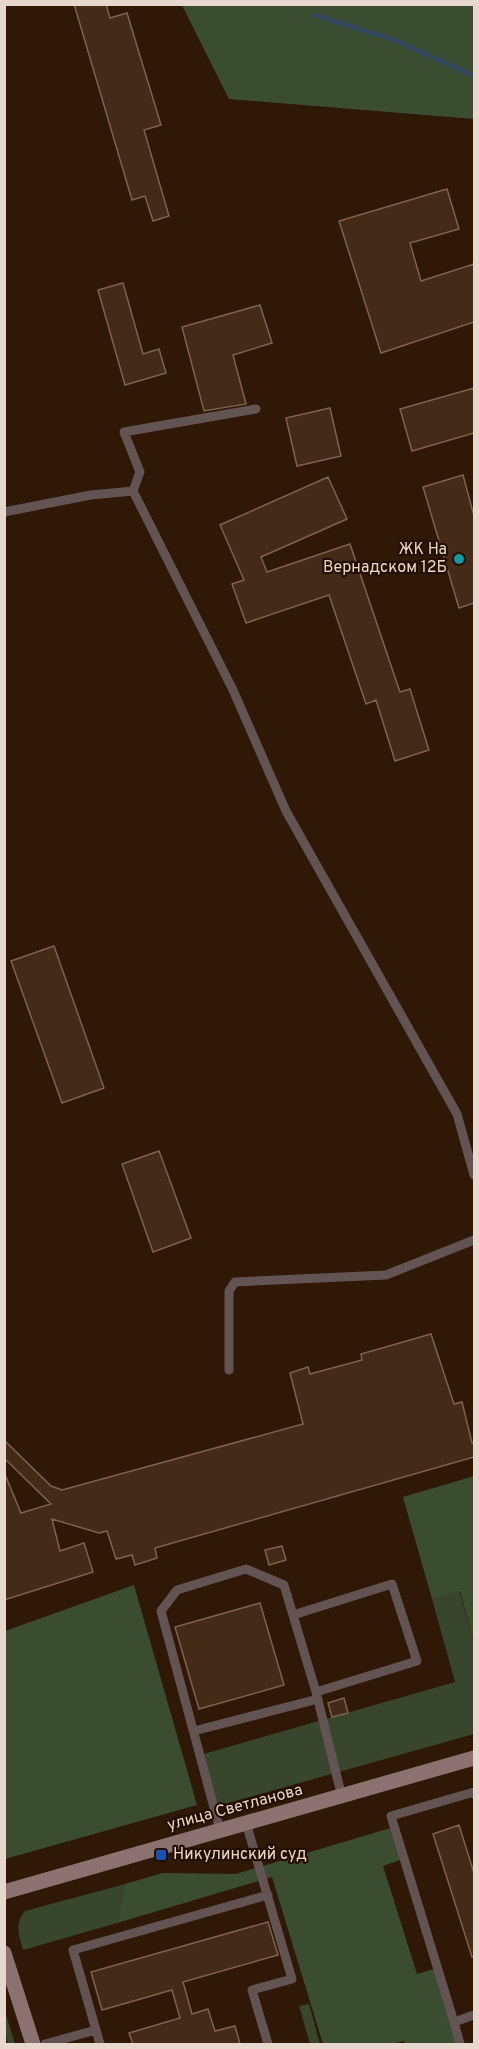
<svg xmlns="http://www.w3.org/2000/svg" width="479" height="2049" viewBox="0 0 479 2049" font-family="Overpass,sans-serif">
  <rect width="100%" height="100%" fill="#2f1805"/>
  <path fill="#38462e" d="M 459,1590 L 474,1642 L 474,1734 L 214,1807 L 200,1755 L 455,1682 L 432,1599 Z
    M 125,1884 L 117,1923 L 23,1950 C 19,1935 14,1924 25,1911 Z
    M 309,2004 L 320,2044 L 310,2044 L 299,2006 Z
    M 5,2011 L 15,2044 L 8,2044 L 5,2032 Z"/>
  <path fill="#3b4d30" d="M 182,5 L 474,5 L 474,119 L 229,99 Z
    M 474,1476 L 474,1642 L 460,1591 L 432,1599 L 403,1497 Z
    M 134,1585 L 197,1805 L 5,1859 L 5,1631 Z
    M 394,1827 L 403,1859 L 383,1866 L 417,1974 L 437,1968 L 460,2044 L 405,2044 L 404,2041 L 391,2044 L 323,2044 L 272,1877 L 117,1923 L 125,1884 L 163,1873 L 236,1874 Z"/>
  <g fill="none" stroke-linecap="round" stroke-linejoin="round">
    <path stroke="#344761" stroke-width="4.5" d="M 315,15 L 397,41 L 474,76"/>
  </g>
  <path fill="#442b18" stroke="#7e624d" stroke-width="1.5" d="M 74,4 L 106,4 L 110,18 L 127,13 L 161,125 L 144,130 L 169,216 L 153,221 L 145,196 L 132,200 Z
    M 447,189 L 459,229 L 410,243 L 421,281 L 474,264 L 474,322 L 381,353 L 339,221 Z
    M 123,283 L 143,354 L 159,349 L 166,373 L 125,385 L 98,290 Z
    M 260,305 L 272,343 L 233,355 L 246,404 L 204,411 L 182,327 Z
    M 474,388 L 474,433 L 412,451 L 400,409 Z
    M 330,408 L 341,456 L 297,466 L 286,418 Z
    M 463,475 L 474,516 L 474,603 L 459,608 L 423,487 Z
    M 328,477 L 347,519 L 261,557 L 267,572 L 350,544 L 400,692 L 410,689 L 429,750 L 395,761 L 376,700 L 366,704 L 329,595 L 246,623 L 232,584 L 244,580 L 220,525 Z
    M 54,946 L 104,1088 L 62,1103 L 11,961 Z
    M 159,1151 L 191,1238 L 153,1252 L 122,1164 Z
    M 431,1334 L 454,1404 L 462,1402 L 472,1443 L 474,1443 L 474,1457 L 155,1548 L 157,1558 L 135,1565 L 132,1555 L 116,1559 L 107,1531 L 99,1533 L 52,1519 L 60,1551 L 84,1543 L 93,1572 L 4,1600 L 4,1472 L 21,1513 L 51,1504 L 4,1458 L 4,1440 L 51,1486 L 62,1490 L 303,1424 L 290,1373 L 308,1367 L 310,1374 L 362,1360 L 361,1354 Z
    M 282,1546 L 286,1560 L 269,1565 L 265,1550 Z
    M 260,1603 L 284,1685 L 199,1709 L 175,1627 Z
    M 344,1698 L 348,1713 L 332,1717 L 328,1703 Z
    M 459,1825 L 474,1873 L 474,1956 L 472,1957 L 433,1834 Z
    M 268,1922 L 278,1955 L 183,1982 L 192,2014 L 208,2009 L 215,2031 L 235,2026 L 240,2044 L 133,2044 L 129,2033 L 180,2018 L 172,1990 L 102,2010 L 91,1972 Z"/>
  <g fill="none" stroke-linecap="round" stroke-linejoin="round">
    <path stroke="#635353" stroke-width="9" d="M 133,491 L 140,472 L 124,432 L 256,409
      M 4,512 L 91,495 L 133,491 L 233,690 L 286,811 L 457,1114 L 474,1175
      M 229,1370 L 229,1291 L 235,1282 L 386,1275 L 474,1240
      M 293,1615 L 392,1584 L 417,1661 L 316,1692
      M 194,1731 L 318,1699
      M 246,1823 L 292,1979 L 252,1990 L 268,2044
      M 220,1830 L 161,1611 L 177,1590 L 246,1569 L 284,1585 L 316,1692 L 342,1797
      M 454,2022 L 391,1816 L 474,1792 L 474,1794
      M 96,2030 L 73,1950 L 268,1895
      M 45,2044 L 96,2030 L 100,2044
      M 460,2044 L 454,2022 L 474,2015"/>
    <path stroke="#8b7170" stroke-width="15" d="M 4,1892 L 474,1758
      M 4,1953 L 33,2044"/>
  </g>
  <circle fill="#0f9aa8" stroke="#250e00" stroke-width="2" cx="459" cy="559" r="6"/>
  <rect fill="#1a4fb4" stroke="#250e00" stroke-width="2" x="155" y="1849" width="12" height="12" rx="3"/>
  <g text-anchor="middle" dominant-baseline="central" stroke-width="4.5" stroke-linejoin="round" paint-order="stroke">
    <g font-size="16" fill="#e8d7cc" stroke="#250e00" text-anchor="end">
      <text x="447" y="550">ЖК На<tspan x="447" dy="18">Вернадском 12Б</tspan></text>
      <text x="173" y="1855" text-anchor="start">Никулинский суд</text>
    </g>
    <g font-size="16" fill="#e8d7cc" stroke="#250e00">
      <text transform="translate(235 1808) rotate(-15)">улица Светланова</text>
    </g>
  </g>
  <rect width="479" height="2049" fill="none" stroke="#e8d7cc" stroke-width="12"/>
</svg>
